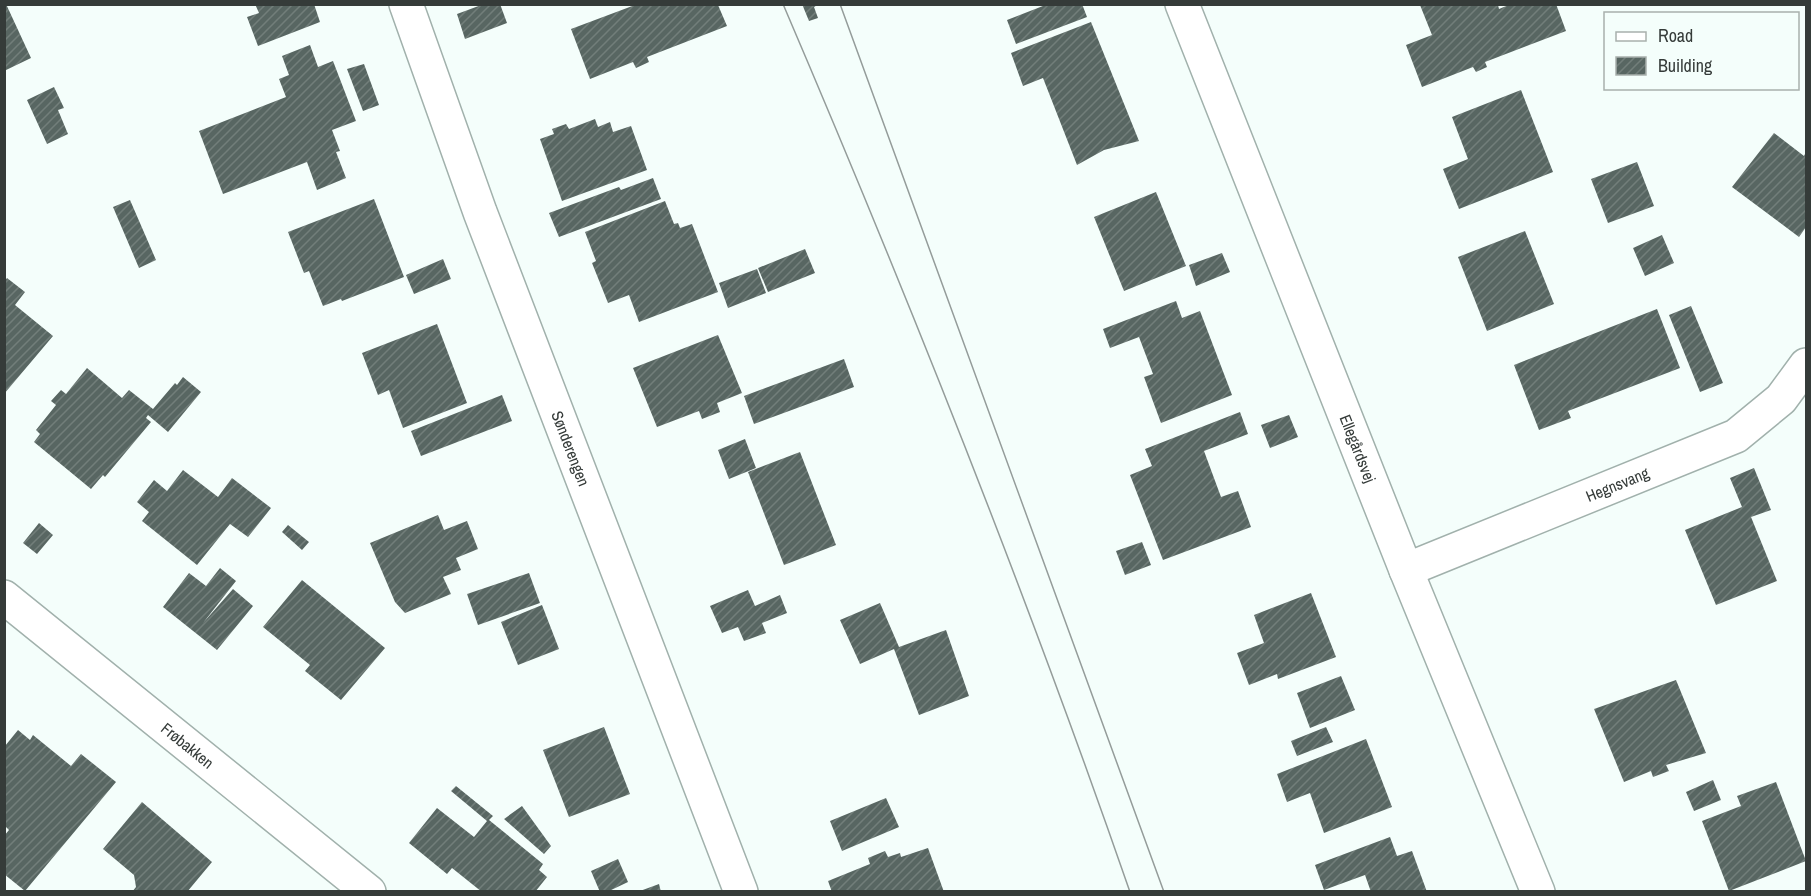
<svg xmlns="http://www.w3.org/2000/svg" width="1811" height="896" viewBox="0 0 1811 896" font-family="'Archivo Narrow',sans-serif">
  <defs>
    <pattern id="building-hatch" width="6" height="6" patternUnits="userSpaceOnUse" patternTransform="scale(1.5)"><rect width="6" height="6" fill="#586662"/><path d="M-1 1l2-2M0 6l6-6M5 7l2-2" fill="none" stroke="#727e7a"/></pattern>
  </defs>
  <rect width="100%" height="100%" fill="#f4fefb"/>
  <path fill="url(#building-hatch)" d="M 4,4 L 6,4 L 31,58 L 4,71 Z
    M 255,4 L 314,4 L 320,22 L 258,46 L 247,17 L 259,13 Z
    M 484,4 L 500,4 L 507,23 L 465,39 L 457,14 Z
    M 802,4 L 819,4 L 814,7 L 818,18 L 809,21 Z
    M 1048,4 L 1082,4 L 1087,17 L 1016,44 L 1007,20 Z
    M 1511,4 L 1556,4 L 1566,31 L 1485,62 L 1487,67 L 1476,72 L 1473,67 L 1422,87 L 1406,45 L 1432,35 L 1420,5 L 1498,5 L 1499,9 Z
    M 635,5 L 718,5 L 727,26 L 647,57 L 649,62 L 636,68 L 633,62 L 590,79 L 571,29 Z
    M 1091,22 L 1139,141 L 1104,150 L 1077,165 L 1043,78 L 1023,86 L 1011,53 Z
    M 310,45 L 318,67 L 333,61 L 356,121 L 332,130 L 340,151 L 336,152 L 346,178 L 317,190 L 307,162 L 223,194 L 199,131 L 286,97 L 279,79 L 289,75 L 282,56 Z
    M 364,64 L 379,105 L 363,111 L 347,69 Z
    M 54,87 L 64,108 L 58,110 L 68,134 L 47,144 L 27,100 Z
    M 1521,90 L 1553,172 L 1459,209 L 1443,169 L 1468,159 L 1452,117 Z
    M 595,119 L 598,127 L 610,122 L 613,132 L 631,126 L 647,170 L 562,201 L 540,139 L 554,134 L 552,129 L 566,124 L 569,129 Z
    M 1774,133 L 1804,156 L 1806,152 L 1806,227 L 1799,237 L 1732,187 Z
    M 1637,162 L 1654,206 L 1608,223 L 1591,179 Z
    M 653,178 L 661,199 L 559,237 L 549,213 L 619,187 L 621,190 Z
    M 1156,192 L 1186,266 L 1124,291 L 1094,217 Z
    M 374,199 L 404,277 L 342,301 L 341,299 L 323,306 L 309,271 L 304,273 L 288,232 Z
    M 130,200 L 156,260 L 139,268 L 113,207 Z
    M 665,201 L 674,224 L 678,223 L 680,228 L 692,224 L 718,292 L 639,322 L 629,295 L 608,303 L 592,263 L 596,261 L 585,232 Z
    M 1525,231 L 1554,304 L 1487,331 L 1458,257 Z
    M 1662,235 L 1674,263 L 1645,276 L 1633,248 Z
    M 805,249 L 815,273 L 768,292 L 758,268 Z
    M 1222,253 L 1230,272 L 1196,286 L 1189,265 Z
    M 443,259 L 451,279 L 414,294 L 406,275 Z
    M 757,269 L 766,293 L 728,308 L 719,283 Z
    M 7,278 L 25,292 L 15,305 L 53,336 L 4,394 L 4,282 Z
    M 1176,301 L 1182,318 L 1200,311 L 1232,395 L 1161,423 L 1144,377 L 1153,374 L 1139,337 L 1110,348 L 1103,329 Z
    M 1691,306 L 1723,383 L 1700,392 L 1669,315 Z
    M 1657,309 L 1680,368 L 1568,411 L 1571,418 L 1539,430 L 1514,365 Z
    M 437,324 L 467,403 L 403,428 L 389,390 L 378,395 L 362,353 Z
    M 718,335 L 742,393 L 717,403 L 720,412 L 702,419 L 699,411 L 657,427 L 633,368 Z
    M 844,359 L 854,387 L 754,424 L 744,396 Z
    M 87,368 L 122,398 L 129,390 L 153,409 L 175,383 L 177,385 L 183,377 L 201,392 L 168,432 L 148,415 L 146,418 L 151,422 L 105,477 L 103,475 L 91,489 L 34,442 L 40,434 L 36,430 L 56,405 L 51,401 L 61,390 L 66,394 Z
    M 502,395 L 512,421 L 421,456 L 411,431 Z
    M 1240,412 L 1248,434 L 1204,451 L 1221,497 L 1238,491 L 1251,527 L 1163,560 L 1130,475 L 1152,466 L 1145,449 Z
    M 1289,415 L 1298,437 L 1270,448 L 1261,425 Z
    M 745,439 L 756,468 L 729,479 L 718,450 Z
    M 800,452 L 836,545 L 784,565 L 748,472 Z
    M 1754,468 L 1771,510 L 1751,517 L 1777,581 L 1716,605 L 1685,530 L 1742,507 L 1730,478 Z
    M 183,470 L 218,497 L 232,478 L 271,508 L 248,537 L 230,524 L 197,565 L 142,521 L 149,512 L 137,502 L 154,480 L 167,491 Z
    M 438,515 L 444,530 L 467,521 L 478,549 L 456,558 L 461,570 L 443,577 L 451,594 L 405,613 L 395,602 L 370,543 Z
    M 39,523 L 53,535 L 37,554 L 23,543 Z
    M 288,525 L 309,542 L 302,550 L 282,532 Z
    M 1142,542 L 1151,565 L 1125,575 L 1116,551 Z
    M 220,568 L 236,581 L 203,623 L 233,589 L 253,606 L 217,650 L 163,607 L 189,573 L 206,586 Z
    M 529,573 L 540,603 L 478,625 L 467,594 Z
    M 302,580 L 385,648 L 341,700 L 305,671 L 310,665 L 263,627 Z
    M 748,590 L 755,606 L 780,595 L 787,613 L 762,623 L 766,633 L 744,641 L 738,627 L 722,633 L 710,606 Z
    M 1311,593 L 1336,657 L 1278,679 L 1277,674 L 1249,685 L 1237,653 L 1264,643 L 1254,615 Z
    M 880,603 L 899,647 L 946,630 L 969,696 L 919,715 L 894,649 L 860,664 L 840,620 Z
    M 542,605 L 559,649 L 518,665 L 501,622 Z
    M 1341,676 L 1355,710 L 1310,728 L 1297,693 Z
    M 1676,680 L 1706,753 L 1666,765 L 1669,771 L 1653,777 L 1651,771 L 1624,782 L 1594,709 Z
    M 604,727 L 630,794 L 569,817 L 543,750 Z
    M 1326,727 L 1333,742 L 1297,756 L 1291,741 Z
    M 18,730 L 30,740 L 33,735 L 71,766 L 81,754 L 116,782 L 25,891 L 4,874 L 4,836 L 9,830 L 5,826 L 5,746 Z
    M 1366,739 L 1392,807 L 1324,833 L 1310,793 L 1287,802 L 1277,774 Z
    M 1713,780 L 1721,800 L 1694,811 L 1686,792 Z
    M 1776,782 L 1806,861 L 1729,891 L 1702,821 L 1741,806 L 1737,796 Z
    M 456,786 L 493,816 L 489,820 L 543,864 L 539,870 L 547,877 L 535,892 L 482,892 L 452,868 L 447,874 L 409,843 L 437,808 L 474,837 L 487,821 L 451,791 Z
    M 886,798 L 899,827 L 842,851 L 830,821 Z
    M 142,802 L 212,862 L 187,892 L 132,892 L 136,887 L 134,875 L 103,849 Z
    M 522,806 L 551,846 L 544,854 L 504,819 Z
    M 1390,837 L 1397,856 L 1412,851 L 1427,892 L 1371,892 L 1365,875 L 1324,890 L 1315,865 Z
    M 928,848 L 944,892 L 832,892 L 828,881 L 870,864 L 868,858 L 885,851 L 888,857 L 900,853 L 901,857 Z
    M 618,859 L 628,882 L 607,892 L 600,892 L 591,871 Z
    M 659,884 L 661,892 L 640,892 L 640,891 Z"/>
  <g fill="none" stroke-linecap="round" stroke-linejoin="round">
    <g stroke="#a1b1ac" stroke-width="36">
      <g id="minor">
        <path id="s1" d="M 406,4 L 480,212 L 741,892"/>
        <path id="s2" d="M 1406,570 L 1736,436 L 1781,399 L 1806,365"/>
        <path id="s3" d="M 4,597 L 369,892"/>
      </g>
    </g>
    <g stroke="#a1b1ac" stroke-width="36">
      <g id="tertiary">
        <path id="s4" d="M 1182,4 L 1406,570 L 1538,892"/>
      </g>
    </g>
    <use href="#minor" stroke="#fff" stroke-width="33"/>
    <use href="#tertiary" stroke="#fff" stroke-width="33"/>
    <path stroke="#949c9a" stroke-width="1.5" d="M 783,4 C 908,296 1026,592 1130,892
      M 840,4 L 1164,892"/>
  </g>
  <g text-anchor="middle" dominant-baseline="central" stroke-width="6" stroke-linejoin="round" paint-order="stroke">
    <g font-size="16" fill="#353b39" stroke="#f4fefb">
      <text stroke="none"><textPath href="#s1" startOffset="474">Sønderengen</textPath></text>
      <text stroke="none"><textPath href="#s4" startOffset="478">Ellegårdsvej</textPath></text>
      <text stroke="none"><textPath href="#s2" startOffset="228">Hegnsvang</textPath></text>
      <text stroke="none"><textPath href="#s3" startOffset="236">Frøbakken</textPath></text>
    </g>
  </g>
  <rect width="1811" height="896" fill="none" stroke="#353b39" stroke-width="12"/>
  <rect x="1604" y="12" width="195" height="78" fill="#f4fefb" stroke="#a8b0ad" stroke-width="1.5"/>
  <rect x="1616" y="32" width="30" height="9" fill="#ffffff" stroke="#a8b0ad" stroke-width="1.5"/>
  <text x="1658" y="42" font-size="18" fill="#353b39">Road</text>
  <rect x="1616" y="57" width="30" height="18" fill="url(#building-hatch)" stroke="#a8b0ad" stroke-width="1.5"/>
  <text x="1658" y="72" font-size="18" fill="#353b39">Building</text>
</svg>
